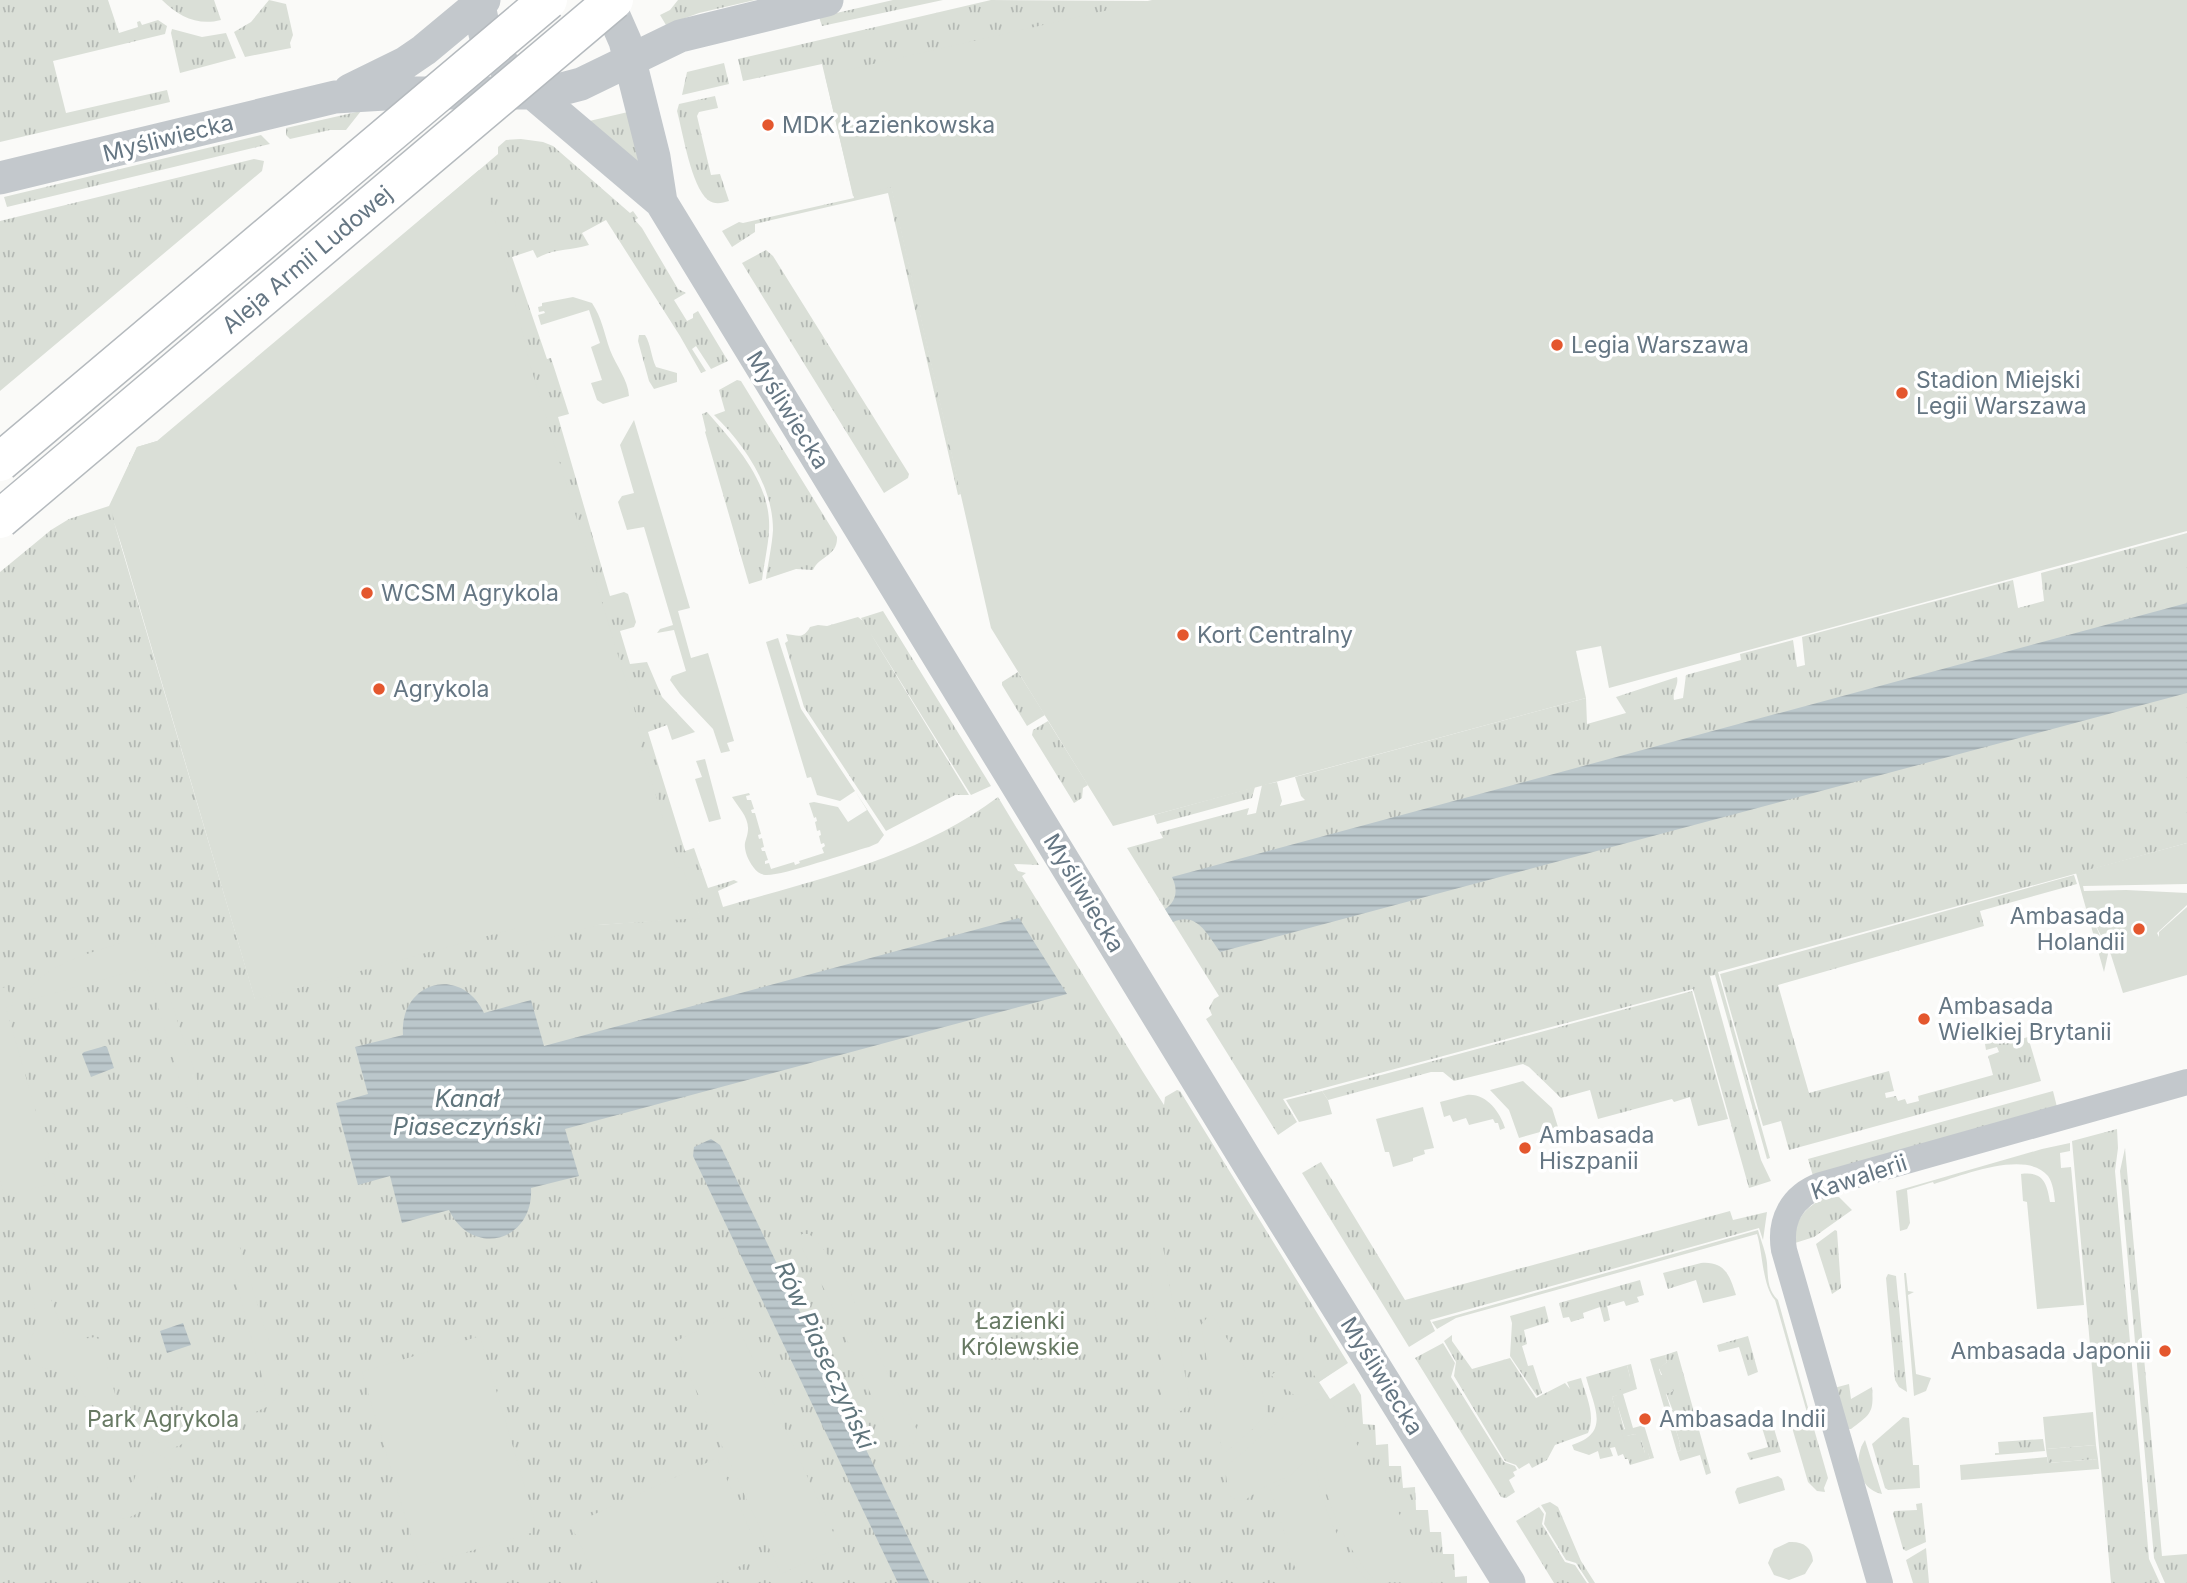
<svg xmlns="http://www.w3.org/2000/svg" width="2187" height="1583" viewBox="0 0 2187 1583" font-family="Inter,sans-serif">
  <defs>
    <pattern id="grass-tufts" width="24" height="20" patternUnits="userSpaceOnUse" patternTransform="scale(1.75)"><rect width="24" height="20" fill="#dadfd7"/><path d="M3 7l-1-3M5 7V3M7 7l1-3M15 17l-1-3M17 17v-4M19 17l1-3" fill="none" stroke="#b4b9b4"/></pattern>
    <pattern id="water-rules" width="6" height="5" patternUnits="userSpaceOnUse" patternTransform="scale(1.75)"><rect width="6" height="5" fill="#bbc7cb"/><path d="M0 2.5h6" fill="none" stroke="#9ca6aa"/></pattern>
  </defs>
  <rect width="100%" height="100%" fill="#fafaf8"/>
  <path fill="url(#grass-tufts)" fill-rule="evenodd" d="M 0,0 L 108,0 L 119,33 L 138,27 L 137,22 L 140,21 L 142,25 L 158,20 L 167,26 L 165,34 L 53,61 L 66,113 L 167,90 L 170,102 L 0,142 Z
    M 162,0 L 214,0 L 221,20 C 198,26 179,17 162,0 Z
    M 269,0 L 286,4 L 293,35 L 290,43 L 291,48 L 245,57 L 234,32 L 251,22 Z
    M 678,0 L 755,0 L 699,13 L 666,25 L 660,15 L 670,10 Z
    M 893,0 L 943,0 L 822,26 L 819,17 Z
    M 991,0 L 1149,1 L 889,176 L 961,494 L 958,495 L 888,193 L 755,224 L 755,232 L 732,247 L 722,231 L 739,222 L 743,223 L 854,198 L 822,64 L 743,81 L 738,59 Z
    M 172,29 L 202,37 L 226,33 L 236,58 L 180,73 L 171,33 Z
    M 724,63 L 729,84 L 682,95 L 687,72 Z
    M 715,96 L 718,108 L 699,112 L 697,116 L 711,175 L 720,174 L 729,201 C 722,203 715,205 708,200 C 691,186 683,133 677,111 L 679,104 Z
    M 361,111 L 346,130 L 330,130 L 290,139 L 286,135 L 286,128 Z
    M 628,112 L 644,171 L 585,122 Z
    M 261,135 L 270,144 L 7,207 L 4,197 Z
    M 521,139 L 543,142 L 553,146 L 630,213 L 633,211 L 638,218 L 635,220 L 642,228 L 678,289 L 686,293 L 674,300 L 687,321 L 693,318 L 693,314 L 698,311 L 728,361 L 711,369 L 696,346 L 692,349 L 706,371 L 701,373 L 680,336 L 606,220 L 582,233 L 589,245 C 569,251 556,248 537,258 L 533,250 L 512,257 L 547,359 L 551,358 L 569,414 L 558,417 L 610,596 L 624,592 L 628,594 L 636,622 L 634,627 L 620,631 L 630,664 L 647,662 L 662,697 L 695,732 L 672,740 L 667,725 L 648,732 L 685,851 L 694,848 L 708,888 L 734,880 L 738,882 L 718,891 L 723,907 C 818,879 917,858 998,797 L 1039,865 L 1014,864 L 1018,871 L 1026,873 L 1022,876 L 1143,1072 L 1164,1105 L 1165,1097 L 1177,1090 L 1180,1091 L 1348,1363 L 1319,1382 L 1330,1399 L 1354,1383 L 1361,1395 L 1363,1424 L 1375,1425 L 1376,1445 L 1388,1444 L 1389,1466 L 1401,1466 L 1403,1488 L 1415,1487 L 1416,1510 L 1428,1510 L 1430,1532 L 1441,1532 L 1443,1554 L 1454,1554 L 1455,1577 L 1467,1576 L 1467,1583 L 0,1583 L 0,572 L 51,530 L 69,519 L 109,506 L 137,447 L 157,441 L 487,928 L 598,925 L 700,917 L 696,906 L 678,894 L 419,221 L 498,154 L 498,147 L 506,140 ZM 114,522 L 271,995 L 255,999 Z
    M 254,159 L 264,161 L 262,171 L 0,391 L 0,221 Z
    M 766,250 L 773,256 L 909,474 L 908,478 L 884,493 L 742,263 Z
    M 639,335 L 645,335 C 651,344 651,357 656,367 L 677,373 L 677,382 L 654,389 L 649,381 L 638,341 Z
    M 737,380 L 741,381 L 837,537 C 838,556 819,556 813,570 L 796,569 L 766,579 C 768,563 772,546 773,530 C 773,486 744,444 714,415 L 725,411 L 719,390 Z
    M 707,412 C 736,445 772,484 769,531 C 768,547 764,564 762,580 L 749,584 L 705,432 L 706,431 L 702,414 Z
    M 2187,533 L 2187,843 L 1718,972 L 1770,1158 L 1767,1159 L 1715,975 L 1710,976 L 1761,1160 L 1771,1181 L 1749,1188 L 1693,989 L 1283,1099 L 1297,1122 L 1278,1135 L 1206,1019 L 1212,1015 L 1209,1008 L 1214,999 L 1219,996 L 1127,848 L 1163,838 L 1160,832 L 1249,808 L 1247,815 L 1256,813 L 1262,785 L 1277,782 L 1282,801 L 1280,806 L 1305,800 L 1301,796 L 1295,777 L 1586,698 L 1587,724 L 1626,713 L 1616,697 L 1677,677 C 1679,685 1672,692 1674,700 L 1683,698 L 1686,675 L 1741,660 L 1740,654 L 1793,640 L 1797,667 L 1805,665 L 1802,637 L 2013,580 L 2018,608 L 2044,601 L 2041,573 Z
    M 883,611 L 991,786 L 971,795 L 861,618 Z
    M 858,617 L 863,621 L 969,795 L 955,795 L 886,831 L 804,707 L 785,643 L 788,641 L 786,634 C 797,635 803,640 810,627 L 818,625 L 827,626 Z
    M 1018,672 L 1045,715 L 1027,726 L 1002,685 L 1002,682 Z
    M 1048,721 L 1088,785 L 1083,788 L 1082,798 L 1074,803 L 1032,735 L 1033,730 Z
    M 1255,787 L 1252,798 L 1157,824 L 1154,815 Z
    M 2074,875 L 2077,884 L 1980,911 L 1984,926 L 1778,985 L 1809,1093 L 1889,1071 L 1894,1091 L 1885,1093 L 1886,1098 L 1896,1096 L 1898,1101 L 1905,1099 L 1907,1104 L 1919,1101 L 1918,1096 L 1993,1075 L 1988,1056 L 1999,1052 L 1997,1047 L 1986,1050 L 1985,1044 L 2003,1039 L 2005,1044 L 2028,1037 L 2041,1081 L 1789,1150 L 1781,1121 L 1763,1126 L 1720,974 Z
    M 1692,991 L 1728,1119 L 1698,1126 L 1690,1097 L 1674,1102 L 1672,1099 L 1598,1119 L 1590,1090 L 1561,1098 L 1529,1067 L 1523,1064 L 1454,1081 L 1443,1072 L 1431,1072 L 1328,1100 L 1322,1091 Z
    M 2053,1091 L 2057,1107 L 1813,1176 L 1808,1159 Z
    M 2117,1129 L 2118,1148 L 2115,1171 L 2149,1559 L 2160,1583 L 2111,1583 L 2072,1141 Z
    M 2125,1148 L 2162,1556 L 2187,1554 L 2187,1583 L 2165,1583 L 2154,1558 L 2120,1171 Z
    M 1321,1162 L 1405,1300 L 1730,1211 L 1733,1220 L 1767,1212 L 1763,1240 L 1759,1228 L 1430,1320 L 1435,1331 L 1409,1347 L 1302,1173 Z
    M 1827,1197 L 1839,1197 L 1852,1210 L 1814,1237 L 1795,1243 C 1794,1219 1806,1206 1827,1197 Z
    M 1835,1230 L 1837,1231 L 1841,1288 L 1832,1294 L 1816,1244 Z
    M 1701,1263 C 1725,1261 1730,1276 1736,1295 L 1703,1303 L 1696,1280 L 1668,1289 L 1663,1273 Z
    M 1888,1274 L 1896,1276 L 1907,1392 L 1899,1387 L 1895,1380 L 1886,1278 Z
    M 1640,1280 L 1644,1295 L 1637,1297 L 1639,1302 L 1626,1306 L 1624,1301 L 1607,1306 L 1610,1320 L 1604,1322 L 1600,1307 L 1583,1313 L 1584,1318 L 1571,1322 L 1569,1317 L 1563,1318 L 1559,1303 Z
    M 1545,1306 L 1549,1322 L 1524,1330 L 1527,1344 L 1522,1346 L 1528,1366 L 1533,1365 L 1542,1393 L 1537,1396 L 1510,1356 L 1512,1323 L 1510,1316 Z
    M 1452,1335 L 1452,1341 L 1472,1369 L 1510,1358 L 1536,1398 L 1565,1383 L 1570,1389 L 1567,1382 L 1581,1378 C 1586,1396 1596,1415 1588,1433 L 1555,1445 L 1547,1460 L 1532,1468 L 1529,1463 L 1519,1469 L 1516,1465 L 1505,1461 L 1454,1376 L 1456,1362 L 1444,1341 Z
    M 1748,1336 L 1758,1372 L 1748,1376 L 1739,1347 L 1719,1352 L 1717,1345 Z
    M 1443,1343 L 1455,1363 L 1451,1377 L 1504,1462 L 1515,1466 L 1517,1470 L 1513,1472 L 1515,1476 L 1509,1480 L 1515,1492 L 1506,1498 L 1501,1497 L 1415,1358 Z
    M 1677,1351 L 1711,1473 L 1706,1475 L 1700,1455 L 1680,1461 L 1677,1452 L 1681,1450 L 1679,1444 L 1680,1443 L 1676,1430 L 1680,1429 L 1666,1393 L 1673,1391 C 1668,1383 1662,1377 1659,1368 L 1667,1362 L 1665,1355 Z
    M 1627,1365 L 1630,1377 L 1618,1395 L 1612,1397 L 1615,1407 L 1618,1407 L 1626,1436 L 1635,1434 L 1641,1440 L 1645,1453 L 1648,1452 L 1650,1459 L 1630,1465 L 1628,1459 L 1625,1459 L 1623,1454 L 1618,1456 L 1615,1447 L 1610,1448 L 1613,1456 L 1600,1459 L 1598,1451 L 1589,1455 L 1574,1450 L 1572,1445 C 1611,1433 1594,1407 1586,1377 Z
    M 1849,1384 L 1851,1399 L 1872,1387 C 1874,1413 1871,1414 1851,1429 L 1847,1429 L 1834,1388 Z
    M 1770,1415 L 1781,1452 L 1750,1460 L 1747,1453 L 1768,1447 L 1759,1418 Z
    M 1810,1415 L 1828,1478 L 1824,1488 L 1825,1492 L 1817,1491 L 1808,1482 L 1791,1424 L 1793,1420 Z
    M 1903,1417 L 1909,1418 L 1913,1465 L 1919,1465 L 1920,1488 L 1888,1490 L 1885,1488 L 1872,1444 Z
    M 2043,1439 L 2045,1451 L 1995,1455 L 1995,1453 L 1999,1453 L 1998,1442 Z
    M 1865,1440 L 1882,1494 C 1857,1489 1853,1458 1865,1440 Z
    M 2096,1445 L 2098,1459 L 2048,1463 L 2046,1449 Z
    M 1550,1502 L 1558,1507 L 1581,1561 L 1595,1583 L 1589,1583 L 1576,1563 L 1566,1560 L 1544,1524 L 1546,1513 L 1541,1505 Z
    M 1922,1503 L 1926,1542 L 1906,1551 L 1903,1549 L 1893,1514 L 1894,1511 L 1917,1510 L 1916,1504 Z
    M 1539,1507 L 1544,1514 L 1542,1524 L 1565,1562 L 1575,1565 L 1587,1583 L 1554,1583 L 1516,1521 Z
    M 1926,1548 L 1929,1583 L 1913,1583 L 1906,1560 Z"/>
  <path fill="#dadfd7" d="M 1152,0 L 2187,0 L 2187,531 L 1609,688 L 1601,646 L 1576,651 L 1586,698 L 1113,826 L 991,628 L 891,187 L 853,196 L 825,75 Z
    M 479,170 L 495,221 L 531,368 L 634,708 L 642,743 L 640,744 L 673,851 L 671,853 L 676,868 L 682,867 L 701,918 L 598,925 L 522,946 L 516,928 L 255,1000 L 110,506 L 137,447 L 157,441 Z
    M 573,297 L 592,303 C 602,318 604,333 610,350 C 616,366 628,379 629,396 L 603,404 L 597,400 L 591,383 L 602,380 L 591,347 L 600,343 L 589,310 L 541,325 L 538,315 L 545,313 L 544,311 L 539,312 L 538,307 L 542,306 L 542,303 Z
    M 634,420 L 690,608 L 678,611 L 691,658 L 708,653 L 734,741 L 727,743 L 730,751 L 721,753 L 713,729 L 680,694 L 670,680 L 672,676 L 686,671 L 674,630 L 657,633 L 660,629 L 673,625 L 644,527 L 627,530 L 618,502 L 622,496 L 634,493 L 620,445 Z
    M 778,638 L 801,709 L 884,835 L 878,843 L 869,847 C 850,852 779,877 765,875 C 756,874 750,863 747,856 C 742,841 747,842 748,830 C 749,817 738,807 732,797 L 749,793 L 750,795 L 746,796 L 747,800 L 751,800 L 754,809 L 751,810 L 752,813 L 755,813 L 761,834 L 758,835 L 759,839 L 762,838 L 764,847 L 761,848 L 762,851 L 765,851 L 768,860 L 765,861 L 765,864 L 769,863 L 771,869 L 794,862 L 795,865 L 800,863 L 799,861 L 824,853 L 822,848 L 825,846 L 824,843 L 821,844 L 819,836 L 821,835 L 820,830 L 817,831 L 815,822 L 817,821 L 816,817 L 814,818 L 809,803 L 814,802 L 838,807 L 848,822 L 867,810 L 855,791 L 840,801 L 817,795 L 811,777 L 807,778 L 766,642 Z
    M 705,759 L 721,819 L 709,822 L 695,779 L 702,777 L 696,761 Z
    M 2187,843 L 2187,884 L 2083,886 L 2084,891 L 2126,890 L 2187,893 L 2187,905 L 2157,933 L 2159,937 L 2159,932 L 2187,907 L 2187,975 L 2123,993 L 2111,955 L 2094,922 L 2108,954 L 2104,972 L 2076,873 Z
    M 126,941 L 155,944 L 172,1005 L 197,1079 L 199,1105 L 187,1108 L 147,967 L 30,1000 L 28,991 C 52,961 90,954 126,941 Z
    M 7,987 L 13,1005 L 6,1008 L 49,1157 L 43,1159 L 47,1174 L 54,1173 L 56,1182 L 4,1197 L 0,1181 L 0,988 Z
    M 1523,1081 L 1552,1108 L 1558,1127 L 1519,1138 L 1509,1110 L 1490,1090 Z
    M 1322,1091 L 1328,1100 L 1332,1114 L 1299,1122 L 1286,1100 Z
    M 1467,1095 C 1486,1093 1500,1112 1505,1128 L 1500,1130 L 1498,1123 L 1495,1123 L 1493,1119 L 1469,1125 L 1466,1118 L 1453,1122 L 1450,1115 L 1444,1117 L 1440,1102 Z
    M 1423,1107 L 1434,1148 L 1424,1150 L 1425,1154 L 1413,1158 L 1413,1161 L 1393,1167 L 1389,1152 L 1385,1152 L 1376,1119 Z
    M 2070,1143 L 2070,1151 L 2060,1153 L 2061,1168 L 2071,1167 L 2084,1305 L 2037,1309 L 2027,1202 L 2023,1201 L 2021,1174 C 2043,1171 2047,1183 2050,1202 L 2055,1202 C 2054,1193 2053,1183 2048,1176 C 2026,1149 1961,1176 1934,1184 L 1933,1182 L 1907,1190 L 1910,1223 L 1907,1229 L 1900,1231 L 1896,1191 L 2042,1149 Z
    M 1758,1230 C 1761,1241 1766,1252 1767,1263 C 1768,1276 1767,1290 1778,1300 L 1810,1415 L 1808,1416 L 1775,1300 C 1762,1285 1763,1253 1757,1234 L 1456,1318 L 1437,1329 L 1432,1322 Z
    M 802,1234 L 809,1234 L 817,1241 L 844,1276 L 870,1339 L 917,1430 L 915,1442 L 908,1447 L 899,1446 C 869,1399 851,1345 827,1295 C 818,1275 804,1259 799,1238 Z
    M 1152,1236 L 1158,1236 L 1162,1241 L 1190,1403 L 1181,1411 L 1167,1408 C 1162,1394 1156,1387 1164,1373 L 1152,1289 L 1150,1242 Z
    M 240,1247 L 281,1381 L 279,1395 L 269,1406 L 171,1449 L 153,1439 L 143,1425 L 266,1390 L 227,1251 Z
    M 38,1264 L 48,1276 L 49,1294 L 66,1339 L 77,1340 L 95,1337 L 100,1340 L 125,1430 C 109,1432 109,1423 101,1413 C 97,1407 90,1404 86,1398 C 81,1392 80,1384 76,1378 C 63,1361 40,1378 30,1357 C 24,1344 33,1339 35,1327 C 38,1308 30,1287 25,1268 Z
    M 1904,1273 L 1906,1273 L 1908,1291 L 1914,1292 L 1908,1295 L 1916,1374 L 1931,1378 L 1926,1391 L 1914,1396 Z
    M 1211,1313 L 1257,1387 L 1261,1385 L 1267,1413 L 1254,1428 L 1226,1452 L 1222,1451 L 1201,1325 Z
    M 732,1314 L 840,1547 L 781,1574 L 674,1342 Z
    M 1301,1327 L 1330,1374 L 1319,1382 C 1306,1363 1293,1351 1301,1327 Z
    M 480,1336 L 535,1521 L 531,1533 L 420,1566 L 362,1372 Z
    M 1665,1355 L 1667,1362 L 1659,1369 L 1661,1375 L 1665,1374 L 1668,1381 L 1670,1381 L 1673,1391 L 1666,1394 L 1671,1410 L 1675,1410 L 1680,1428 L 1676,1430 L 1680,1443 L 1679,1444 L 1681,1450 L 1677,1452 L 1650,1359 Z
    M 1293,1361 L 1313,1386 L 1295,1396 L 1271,1375 Z
    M 1631,1364 L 1637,1389 L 1623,1394 L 1633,1428 L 1644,1425 L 1654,1458 L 1650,1459 L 1648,1453 L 1645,1453 L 1641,1440 L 1638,1441 L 1635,1434 L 1627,1436 L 1628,1441 L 1625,1442 L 1621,1431 L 1625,1429 L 1618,1407 L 1615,1408 L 1612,1397 L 1617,1395 L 1617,1391 L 1622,1389 L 1620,1380 L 1630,1377 L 1627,1365 Z
    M 1327,1395 L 1441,1583 L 1376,1582 C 1355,1560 1339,1528 1329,1500 C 1324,1487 1326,1467 1315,1459 L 1305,1461 L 1291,1475 L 1260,1489 L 1244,1501 L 1236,1500 L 1229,1495 L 1225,1469 L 1229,1464 L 1287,1414 Z
    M 2093,1412 L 2096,1445 L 2046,1449 L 2043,1417 Z
    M 149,1450 L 163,1456 L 172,1466 C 155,1483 149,1518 120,1519 L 143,1455 Z
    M 2047,1457 L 2048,1463 L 2098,1459 L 2099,1469 L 1961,1480 L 1960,1465 Z
    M 717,1458 L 762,1556 L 703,1583 L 598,1583 L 571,1525 Z
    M 1311,1463 L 1316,1465 C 1318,1475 1318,1484 1321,1493 C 1330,1524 1348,1560 1370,1583 L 1301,1583 C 1288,1552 1282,1521 1270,1489 L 1293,1481 Z
    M 1778,1476 L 1782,1479 L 1785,1490 L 1739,1504 L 1735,1492 L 1737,1488 Z
    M 1178,1529 L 1194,1532 L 1198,1541 L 1188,1547 C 1170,1542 1167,1559 1154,1566 L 1146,1561 C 1152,1545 1161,1535 1178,1529 Z
    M 1789,1542 C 1803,1541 1812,1547 1813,1561 L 1805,1574 L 1789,1580 L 1774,1575 L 1768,1563 L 1774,1549 Z"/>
  <path fill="url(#water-rules)" d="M 2187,603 L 2187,693 L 1220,952 C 1208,935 1197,911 1173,922 L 1165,909 C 1177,901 1178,889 1172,877 Z
    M 1019,918 L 1067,994 L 565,1129 L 579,1176 L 531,1188 C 534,1242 472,1258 449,1210 L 402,1223 L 390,1176 L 358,1185 L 336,1103 L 368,1094 L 355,1047 L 403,1035 C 399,982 461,964 484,1013 L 531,1000 L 544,1046 Z
    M 105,1046 L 107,1047 L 114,1068 L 91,1077 L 82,1054 L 84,1052 Z
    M 711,1139 L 720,1145 L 930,1583 L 898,1583 L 693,1156 L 694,1147 Z
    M 183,1323 L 191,1345 L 167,1353 L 160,1331 Z"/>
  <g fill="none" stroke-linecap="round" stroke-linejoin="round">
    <path stroke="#c3c8cc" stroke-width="26" d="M 1880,1583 L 1784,1250 C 1779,1220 1792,1196 1821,1185 L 2187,1082"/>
    <path stroke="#c3c8cc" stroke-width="33" d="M 478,0 L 485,34 L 508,72 L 661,202 L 1248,1163 L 1509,1583
      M 607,0 L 625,41 L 654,157 L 661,202
      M 350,90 L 405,63 L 424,50 L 484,0
      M 0,178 L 335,97 L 402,93 L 529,93 L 562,89 L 581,84 L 680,36 L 827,0"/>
    <g stroke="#b5babe" stroke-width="41" stroke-linecap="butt">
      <g id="primary-bridge">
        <path d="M 0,462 L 548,0"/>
        <path id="s1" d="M 0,519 L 614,0"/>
      </g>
    </g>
    <use href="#primary-bridge" stroke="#fff" stroke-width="38"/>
  </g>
  <g fill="#e4572e" stroke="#fff" stroke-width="2.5">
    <circle cx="768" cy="125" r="7"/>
    <circle cx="1557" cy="345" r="7"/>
    <circle cx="1902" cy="393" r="7"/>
    <circle cx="367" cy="593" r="7"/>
    <circle cx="1183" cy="635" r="7"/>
    <circle cx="379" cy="689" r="7"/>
    <circle cx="2139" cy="929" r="7"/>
    <circle cx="1924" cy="1019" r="7"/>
    <circle cx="1525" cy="1148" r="7"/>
    <circle cx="2165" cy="1351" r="7"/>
    <circle cx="1645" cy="1419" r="7"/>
  </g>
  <g text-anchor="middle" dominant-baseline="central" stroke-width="7" stroke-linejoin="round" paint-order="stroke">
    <g font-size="23" fill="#657683" stroke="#fff" text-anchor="start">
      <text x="782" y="125">MDK Łazienkowska</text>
      <text x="1571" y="345">Legia Warszawa</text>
      <text x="1916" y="380">Stadion Miejski<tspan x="1916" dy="26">Legii Warszawa</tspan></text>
      <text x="381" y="593">WCSM Agrykola</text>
      <text x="1197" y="635">Kort Centralny</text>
      <text x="393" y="689">Agrykola</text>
      <text x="2125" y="916" text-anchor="end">Ambasada<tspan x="2125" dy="26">Holandii</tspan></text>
      <text x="1938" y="1006">Ambasada<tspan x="1938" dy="26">Wielkiej Brytanii</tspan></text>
      <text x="1539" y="1135">Ambasada<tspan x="1539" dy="26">Hiszpanii</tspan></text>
      <text x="2151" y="1351" text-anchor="end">Ambasada Japonii</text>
      <text x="1659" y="1419">Ambasada Indii</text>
    </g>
    <g font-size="23" fill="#657683" stroke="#fff">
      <text transform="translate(168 138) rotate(-14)">Myśliwiecka</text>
      <text stroke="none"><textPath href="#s1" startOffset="402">Aleja Armii Ludowej</textPath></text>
      <text transform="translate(788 410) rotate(58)">Myśliwiecka</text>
      <text transform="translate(1084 893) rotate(59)">Myśliwiecka</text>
      <text transform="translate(1859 1177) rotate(-18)">Kawalerii</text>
      <text transform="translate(1382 1376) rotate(58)">Myśliwiecka</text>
    </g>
    <g font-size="23" fill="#687a64" stroke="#fff">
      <text x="1020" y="1321">Łazienki<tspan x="1020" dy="26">Królewskie</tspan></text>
      <text x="163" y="1419">Park Agrykola</text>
    </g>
    <g font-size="24" font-style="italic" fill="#60757c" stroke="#fff">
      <text x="467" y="1098">Kanał<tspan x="467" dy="28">Piaseczyński</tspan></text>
      <text transform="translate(825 1355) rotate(65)">Rów Piaseczyński</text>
    </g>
  </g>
</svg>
